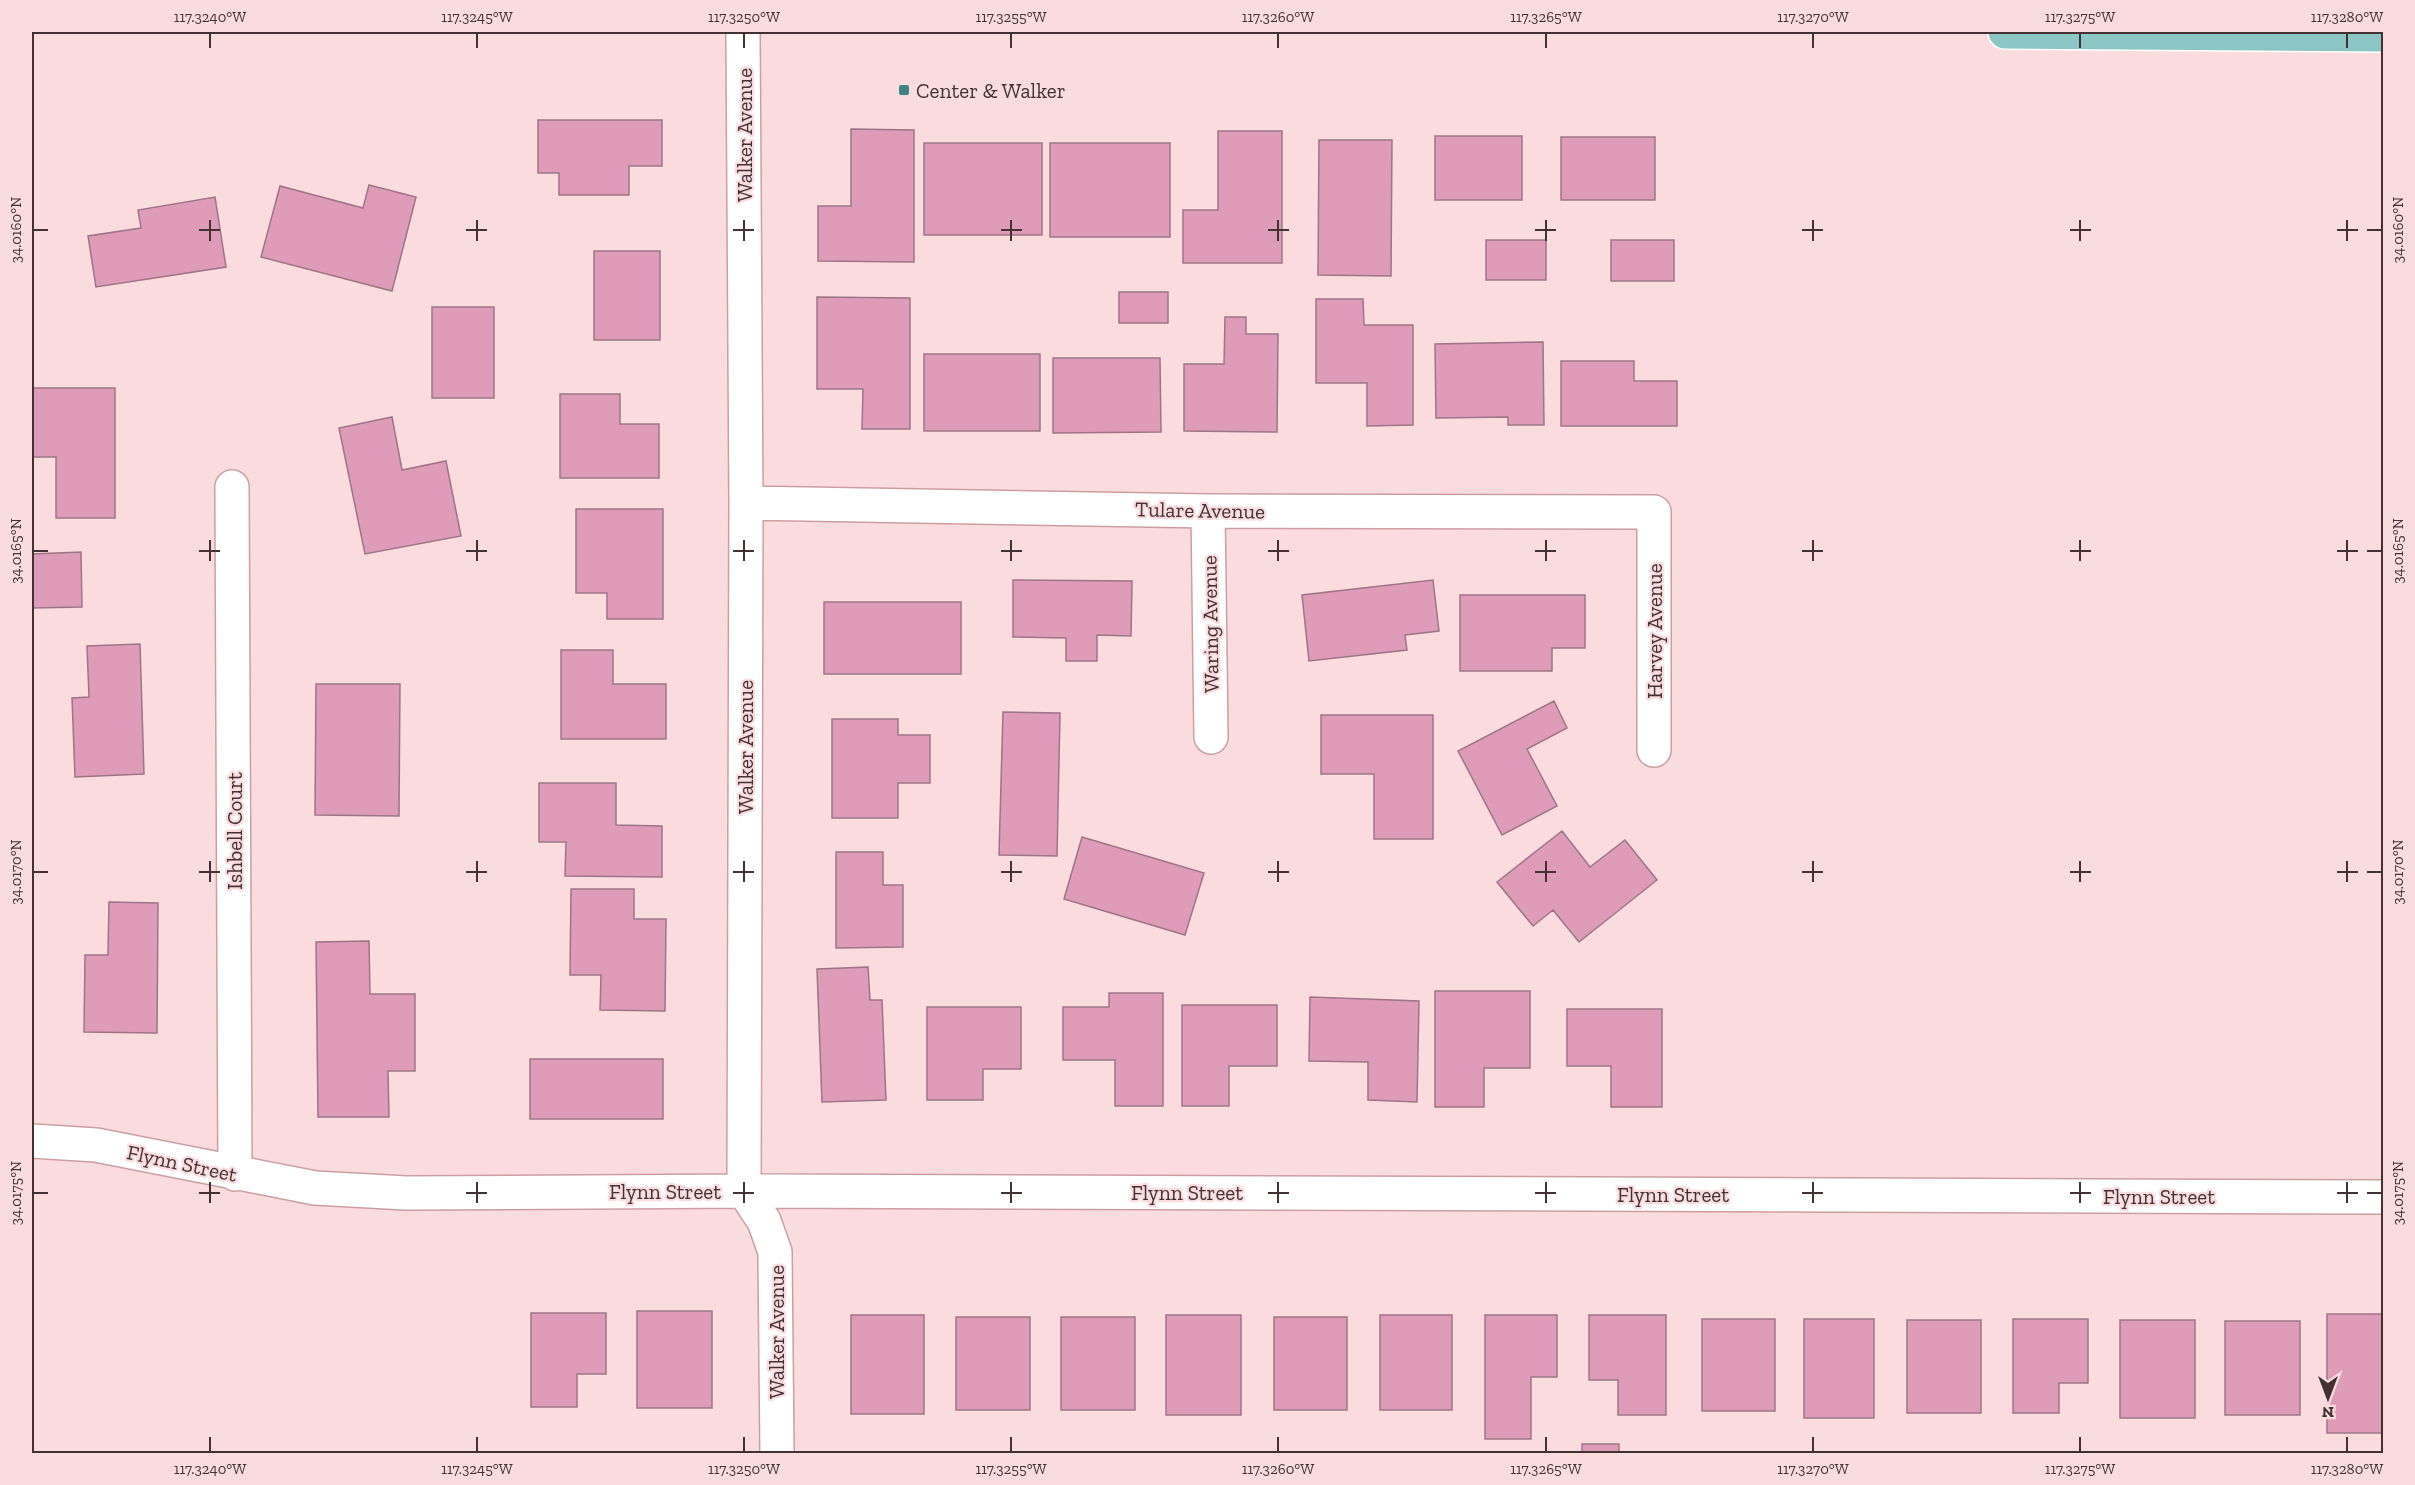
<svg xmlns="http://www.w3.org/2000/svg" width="2415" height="1485" viewBox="0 0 2415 1485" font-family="'Zilla Slab',serif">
  <rect width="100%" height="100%" fill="#fadcdf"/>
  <path fill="#de9cb9" stroke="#9d7586" stroke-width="1.5" d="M 538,120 L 662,120 L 662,166 L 629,166 L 629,195 L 559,195 L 559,173 L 538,173 Z
    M 851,129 L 914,130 L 914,262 L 818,261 L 818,206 L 851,206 Z
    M 1218,131 L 1282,131 L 1282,263 L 1183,263 L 1183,210 L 1218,210 Z
    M 1435,136 L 1522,136 L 1522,200 L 1435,200 Z
    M 1561,137 L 1655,137 L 1655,200 L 1561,200 Z
    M 1319,140 L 1392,140 L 1391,276 L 1318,275 Z
    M 924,143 L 1042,143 L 1042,235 L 924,235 Z
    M 1050,143 L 1170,143 L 1170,237 L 1050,237 Z
    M 369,185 L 416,197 L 392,291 L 261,257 L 280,186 L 363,208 Z
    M 215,197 L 226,267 L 96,287 L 88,236 L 141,228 L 138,210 Z
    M 1486,240 L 1546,240 L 1546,280 L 1486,280 Z
    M 1611,240 L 1674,240 L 1674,281 L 1611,281 Z
    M 594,251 L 660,251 L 660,340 L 594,340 Z
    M 1119,292 L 1168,292 L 1168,323 L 1119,323 Z
    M 817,297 L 910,298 L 910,429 L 862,429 L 863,389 L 817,389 Z
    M 1316,299 L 1363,299 L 1364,325 L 1413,325 L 1413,425 L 1367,426 L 1367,383 L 1316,383 Z
    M 432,307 L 494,307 L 494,398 L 432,398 Z
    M 1225,317 L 1246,317 L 1246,334 L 1278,334 L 1277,432 L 1184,431 L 1184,364 L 1224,364 Z
    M 1543,342 L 1544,425 L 1508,425 L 1508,417 L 1436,418 L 1435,344 Z
    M 924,354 L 1040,354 L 1040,431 L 924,431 Z
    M 1053,358 L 1160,358 L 1161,432 L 1053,433 Z
    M 1561,361 L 1634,361 L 1634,381 L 1677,381 L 1677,426 L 1561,426 Z
    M 32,388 L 115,388 L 115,518 L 56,518 L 56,457 L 32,457 Z
    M 560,394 L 620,394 L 620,424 L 659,424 L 659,478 L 560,478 Z
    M 392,417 L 402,470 L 446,461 L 461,536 L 365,554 L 339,428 Z
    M 576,509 L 663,509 L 663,619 L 607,619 L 607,593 L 576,593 Z
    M 81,552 L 82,607 L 32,608 L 32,554 Z
    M 1013,580 L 1132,581 L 1131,636 L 1097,635 L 1097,661 L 1066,661 L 1066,638 L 1013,637 Z
    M 1433,580 L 1439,631 L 1405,635 L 1407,650 L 1309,661 L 1302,595 Z
    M 1460,595 L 1585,595 L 1585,648 L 1552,648 L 1552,671 L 1460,671 Z
    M 824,602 L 961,602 L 961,674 L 824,674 Z
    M 140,644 L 144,774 L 75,777 L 72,698 L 89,697 L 87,646 Z
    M 561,650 L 613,650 L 613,684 L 666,684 L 666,739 L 561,739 Z
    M 316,684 L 400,684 L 399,816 L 315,815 Z
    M 1554,701 L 1567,728 L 1527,749 L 1557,806 L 1502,835 L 1458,751 Z
    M 1003,712 L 1060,713 L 1057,856 L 999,855 Z
    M 1321,715 L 1433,715 L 1433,839 L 1374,839 L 1374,774 L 1321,774 Z
    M 832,719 L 898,719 L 898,735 L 930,735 L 930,783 L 898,783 L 898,818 L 832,818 Z
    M 539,783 L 616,783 L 616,825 L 662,826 L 662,877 L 565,876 L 566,842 L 539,842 Z
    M 1562,831 L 1590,867 L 1625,840 L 1657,880 L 1579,942 L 1553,910 L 1533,926 L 1497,882 Z
    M 1082,837 L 1204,873 L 1185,935 L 1064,899 Z
    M 836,852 L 883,852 L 883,885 L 903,885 L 903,947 L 836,948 Z
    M 571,889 L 634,889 L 634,919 L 666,919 L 665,1011 L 600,1010 L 601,975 L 570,975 Z
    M 109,902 L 158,903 L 157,1033 L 84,1032 L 85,955 L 108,955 Z
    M 369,941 L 370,994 L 415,994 L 415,1071 L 388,1071 L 389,1117 L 318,1117 L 316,942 Z
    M 868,967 L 870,1000 L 882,1000 L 886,1100 L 822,1102 L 817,969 Z
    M 1435,991 L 1530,991 L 1530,1068 L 1484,1068 L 1484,1107 L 1435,1107 Z
    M 1109,993 L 1163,993 L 1163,1106 L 1115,1106 L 1115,1060 L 1063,1060 L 1063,1007 L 1109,1007 Z
    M 1310,997 L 1419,1001 L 1417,1102 L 1368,1100 L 1368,1062 L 1309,1061 Z
    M 1182,1005 L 1277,1005 L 1277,1066 L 1229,1066 L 1229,1106 L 1182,1106 Z
    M 927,1007 L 1021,1007 L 1021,1069 L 983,1069 L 983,1100 L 927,1100 Z
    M 1567,1009 L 1662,1009 L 1662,1107 L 1611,1107 L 1611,1066 L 1567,1066 Z
    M 530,1059 L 663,1059 L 663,1119 L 530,1119 Z
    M 637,1311 L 712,1311 L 712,1408 L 637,1408 Z
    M 531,1313 L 606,1313 L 606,1374 L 577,1374 L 577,1407 L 531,1407 Z
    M 2327,1314 L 2384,1314 L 2384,1433 L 2327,1433 Z
    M 851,1315 L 924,1315 L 924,1414 L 851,1414 Z
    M 1166,1315 L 1241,1315 L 1241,1415 L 1166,1415 Z
    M 1380,1315 L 1452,1315 L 1452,1410 L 1380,1410 Z
    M 1485,1315 L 1557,1315 L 1557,1377 L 1531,1377 L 1531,1439 L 1485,1439 Z
    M 1589,1315 L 1666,1315 L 1666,1415 L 1618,1415 L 1618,1380 L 1589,1380 Z
    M 956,1317 L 1030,1317 L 1030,1410 L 956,1410 Z
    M 1061,1317 L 1135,1317 L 1135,1410 L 1061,1410 Z
    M 1274,1317 L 1347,1317 L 1347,1410 L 1274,1410 Z
    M 1702,1319 L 1775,1319 L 1775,1411 L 1702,1411 Z
    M 1804,1319 L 1874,1319 L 1874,1418 L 1804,1418 Z
    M 2013,1319 L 2088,1319 L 2088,1383 L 2059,1383 L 2059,1413 L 2013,1413 Z
    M 1907,1320 L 1981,1320 L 1981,1413 L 1907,1413 Z
    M 2120,1320 L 2195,1320 L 2195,1418 L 2120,1418 Z
    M 2225,1321 L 2300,1321 L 2300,1415 L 2225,1415 Z
    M 1582,1444 L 1619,1444 L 1619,1454 L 1582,1454 Z"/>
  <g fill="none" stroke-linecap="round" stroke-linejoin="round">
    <g stroke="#cc9ea2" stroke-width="36">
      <path id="minor" d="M 743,32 L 746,503 L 744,1191 L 764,1221 L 775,1252 L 777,1454
        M 232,487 L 235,1174
        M 746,503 L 1208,511 L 1654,512 L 1654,750
        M 1208,511 L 1211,737
        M 32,1141 L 96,1145 L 315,1188 L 406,1193 L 744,1191 L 2384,1197"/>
    </g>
    <g stroke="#fff" stroke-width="36">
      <path id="major" d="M 2005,32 L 2384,35"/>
    </g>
    <use href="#minor" stroke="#fff" stroke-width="33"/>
    <use href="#major" stroke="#8cc6c4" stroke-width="33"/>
  </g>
  <path fill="none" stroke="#443133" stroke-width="2" d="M 210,33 L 210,48M 477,33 L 477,48M 744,33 L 744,48M 1011,33 L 1011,48M 1278,33 L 1278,48M 1546,33 L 1546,48M 1813,33 L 1813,48M 2080,33 L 2080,48M 2347,33 L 2347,48M 210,220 L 210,241M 477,220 L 477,241M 744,220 L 744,241M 1011,220 L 1011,241M 1278,220 L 1278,241M 1546,220 L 1546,241M 1813,220 L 1813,241M 2080,220 L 2080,241M 2347,220 L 2347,241M 33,230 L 48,230M 199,230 L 220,230M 466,230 L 487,230M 733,230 L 754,230M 1001,230 L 1022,230M 1268,230 L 1289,230M 1535,230 L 1556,230M 1802,230 L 1823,230M 2070,230 L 2091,230M 2337,230 L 2358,230M 2367,230 L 2382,230M 210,540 L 210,561M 477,540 L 477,561M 744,540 L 744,561M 1011,540 L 1011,561M 1278,540 L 1278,561M 1546,540 L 1546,561M 1813,540 L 1813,561M 2080,540 L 2080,561M 2347,540 L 2347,561M 33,551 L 48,551M 199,551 L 220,551M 466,551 L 487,551M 733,551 L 754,551M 1001,551 L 1022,551M 1268,551 L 1289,551M 1535,551 L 1556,551M 1802,551 L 1823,551M 2070,551 L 2091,551M 2337,551 L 2358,551M 2367,551 L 2382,551M 210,861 L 210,882M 477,861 L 477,882M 744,861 L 744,882M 1011,861 L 1011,882M 1278,861 L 1278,882M 1546,861 L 1546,882M 1813,861 L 1813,882M 2080,861 L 2080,882M 2347,861 L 2347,882M 33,872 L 48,872M 199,872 L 220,872M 466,872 L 487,872M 733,872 L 754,872M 1001,872 L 1022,872M 1268,872 L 1289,872M 1535,872 L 1556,872M 1802,872 L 1823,872M 2070,872 L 2091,872M 2337,872 L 2358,872M 2367,872 L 2382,872M 210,1182 L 210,1203M 477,1182 L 477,1203M 744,1182 L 744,1203M 1011,1182 L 1011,1203M 1278,1182 L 1278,1203M 1546,1182 L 1546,1203M 1813,1182 L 1813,1203M 2080,1182 L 2080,1203M 2347,1182 L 2347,1203M 33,1193 L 48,1193M 199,1193 L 220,1193M 466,1193 L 487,1193M 733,1193 L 754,1193M 1001,1193 L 1022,1193M 1268,1193 L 1289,1193M 1535,1193 L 1556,1193M 1802,1193 L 1823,1193M 2070,1193 L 2091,1193M 2337,1193 L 2358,1193M 2367,1193 L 2382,1193M 210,1437 L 210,1452M 477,1437 L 477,1452M 744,1437 L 744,1452M 1011,1437 L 1011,1452M 1278,1437 L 1278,1452M 1546,1437 L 1546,1452M 1813,1437 L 1813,1452M 2080,1437 L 2080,1452M 2347,1437 L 2347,1452"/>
  <rect fill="#3c8481" stroke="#fadcdf" stroke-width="2" x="898" y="84" width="12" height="12" rx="3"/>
  <g text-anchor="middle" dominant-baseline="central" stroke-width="4.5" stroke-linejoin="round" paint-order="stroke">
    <g font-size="21" fill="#443133" stroke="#fadcdf" text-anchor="start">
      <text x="916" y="90">Center &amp; Walker</text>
    </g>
    <g font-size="21" fill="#443133" stroke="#fadcdf">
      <text transform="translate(744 135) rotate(-90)">Walker Avenue</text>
      <text transform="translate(1200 510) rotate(1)">Tulare Avenue</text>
      <text transform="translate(1210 624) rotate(-91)">Waring Avenue</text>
      <text transform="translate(1654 631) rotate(-90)">Harvey Avenue</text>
      <text transform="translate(745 747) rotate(-90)">Walker Avenue</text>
      <text transform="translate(234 831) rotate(-90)">Ishbell Court</text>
      <text transform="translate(182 1163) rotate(12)">Flynn Street</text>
      <text x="665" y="1191">Flynn Street</text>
      <text x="1187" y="1192">Flynn Street</text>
      <text x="1673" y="1194">Flynn Street</text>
      <text x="2159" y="1196">Flynn Street</text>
      <text transform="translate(776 1332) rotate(-90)">Walker Avenue</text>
    </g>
  </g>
  <rect width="2415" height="1485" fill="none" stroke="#fadcdf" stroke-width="66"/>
  <g transform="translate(2328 1398) rotate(180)" stroke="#fadcdf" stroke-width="4.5" paint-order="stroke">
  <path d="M0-4.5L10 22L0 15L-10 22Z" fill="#443133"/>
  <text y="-9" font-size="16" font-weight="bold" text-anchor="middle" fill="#443133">N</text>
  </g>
  <rect x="33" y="33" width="2349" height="1419" fill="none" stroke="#443133" stroke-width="2"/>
  <g font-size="15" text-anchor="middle" fill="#443133">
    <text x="210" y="22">117.3240°W</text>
    <text x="477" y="22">117.3245°W</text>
    <text x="744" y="22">117.3250°W</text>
    <text x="1011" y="22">117.3255°W</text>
    <text x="1278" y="22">117.3260°W</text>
    <text x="1546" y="22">117.3265°W</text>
    <text x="1813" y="22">117.3270°W</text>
    <text x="2080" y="22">117.3275°W</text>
    <text x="2347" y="22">117.3280°W</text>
    <text transform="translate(2398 230) rotate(-90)" y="5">34.0160°N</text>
    <text transform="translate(16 230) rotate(-90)" y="5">34.0160°N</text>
    <text transform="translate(2398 551) rotate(-90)" y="5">34.0165°N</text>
    <text transform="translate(16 551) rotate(-90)" y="5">34.0165°N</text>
    <text transform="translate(2398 872) rotate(-90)" y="5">34.0170°N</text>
    <text transform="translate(16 872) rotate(-90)" y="5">34.0170°N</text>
    <text transform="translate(2398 1193) rotate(-90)" y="5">34.0175°N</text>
    <text transform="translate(16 1193) rotate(-90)" y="5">34.0175°N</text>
    <text x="210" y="1474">117.3240°W</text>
    <text x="477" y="1474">117.3245°W</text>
    <text x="744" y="1474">117.3250°W</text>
    <text x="1011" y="1474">117.3255°W</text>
    <text x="1278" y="1474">117.3260°W</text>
    <text x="1546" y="1474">117.3265°W</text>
    <text x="1813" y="1474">117.3270°W</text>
    <text x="2080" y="1474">117.3275°W</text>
    <text x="2347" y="1474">117.3280°W</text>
  </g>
</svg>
